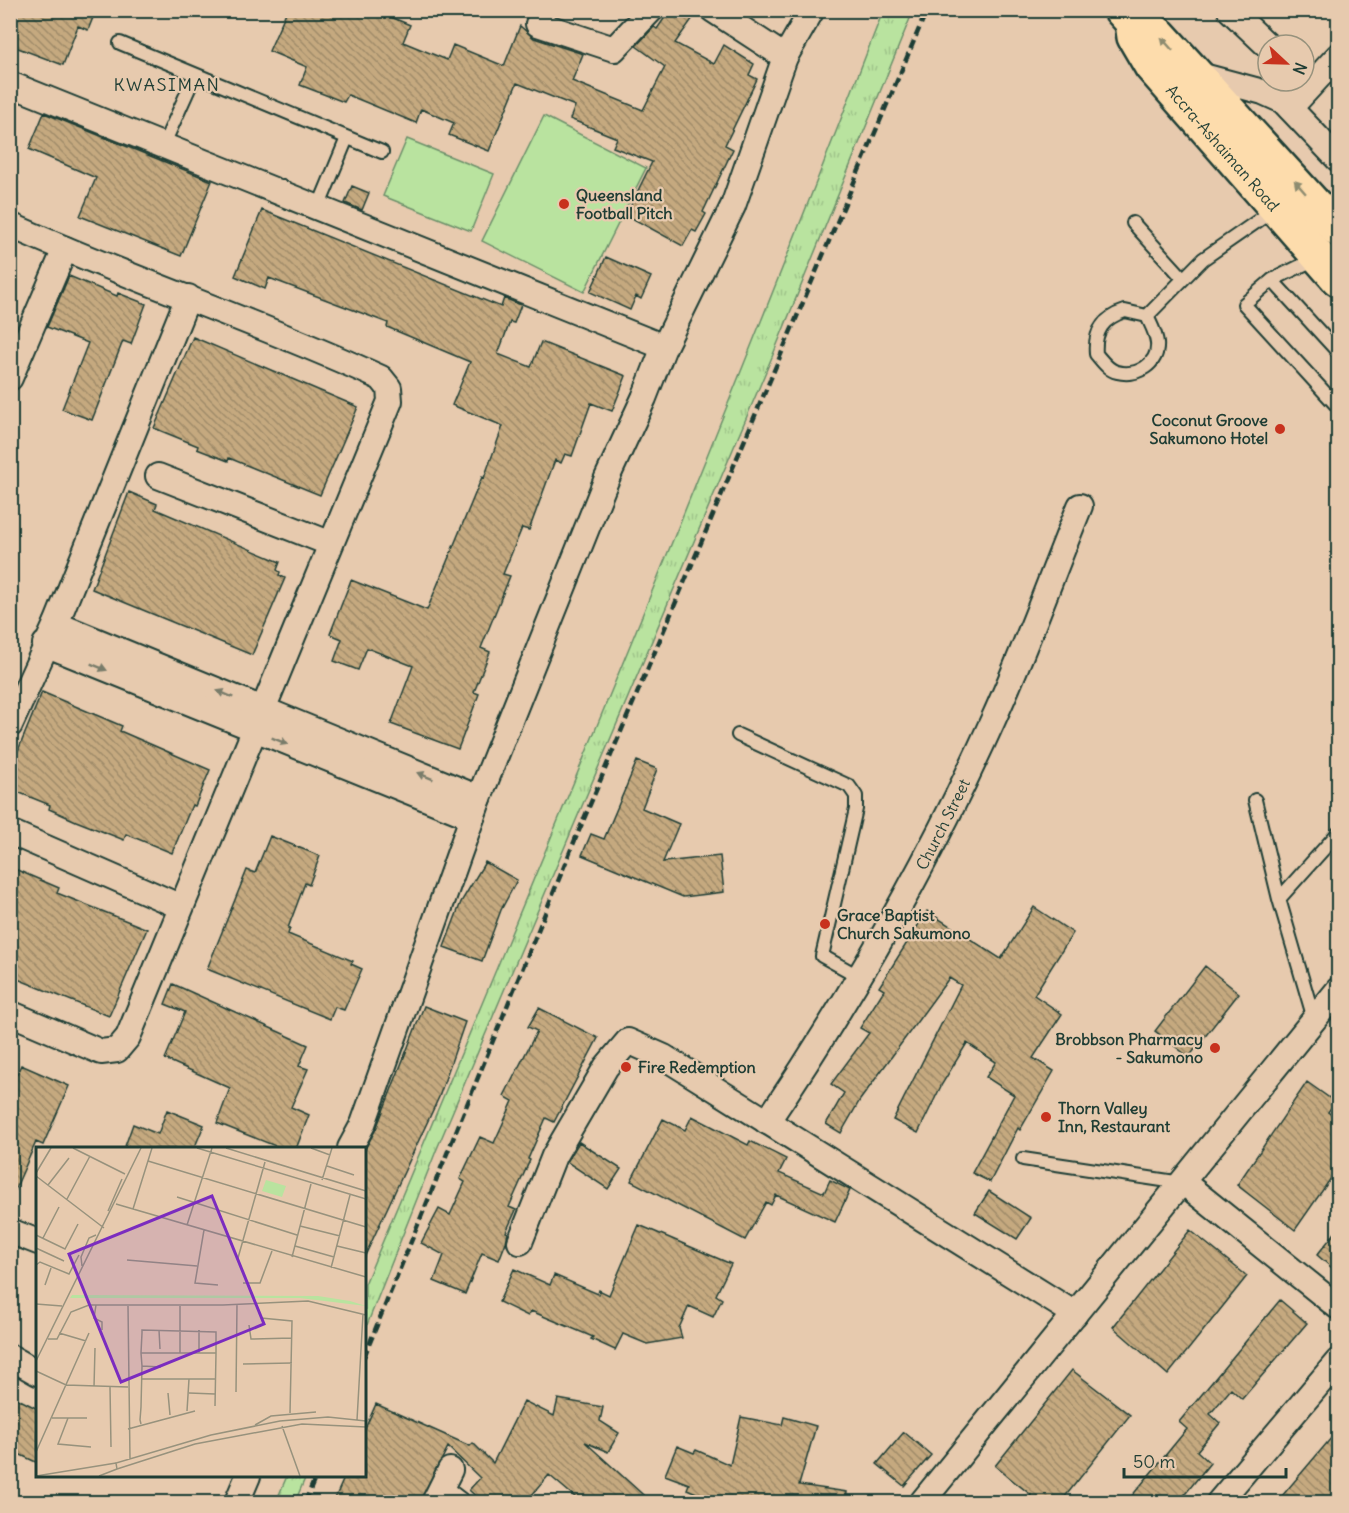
<svg xmlns="http://www.w3.org/2000/svg" width="1349" height="1513" viewBox="0 0 1349 1513" font-family="Delius,sans-serif">
  <defs>
    <pattern id="grass-tufts" width="24" height="20" patternUnits="userSpaceOnUse" patternTransform="scale(1.5)"><rect width="24" height="20" fill="#b9e39f"/><path d="M3 7l-1-3M5 7V3M7 7l1-3M15 17l-1-3M17 17v-4M19 17l1-3" fill="none" stroke="#9fc48a"/></pattern>
    <pattern id="building-back-hatch" width="6" height="6" patternUnits="userSpaceOnUse" patternTransform="scale(1.5)"><rect width="6" height="6" fill="#c5a97f"/><path d="M-1 5l2 2M0 0l6 6M5-1l2 2" fill="none" stroke="#9f8b69"/></pattern>
  </defs>
  <rect width="100%" height="100%" fill="#e7caae"/>
  <filter id="ink" filterUnits="userSpaceOnUse"><feTurbulence type="fractalNoise" baseFrequency=".0167" numOctaves="2"/><feDisplacementMap in="SourceGraphic" scale="12" xChannelSelector="R" yChannelSelector="G"/><feConvolveMatrix kernelMatrix="1 2 1 2 8 2 1 2 1" color-interpolation-filters="sRGB"/></filter>
  <g filter="url(#ink)">
    <path fill="url(#grass-tufts)" stroke="#6c906a" stroke-width="1.5" d="M 883,11 L 913,11 L 772,357 L 436,1151 L 365,1330 L 365,1284 C 542,861 718,438 883,11 Z
      M 287,1476 L 306,1476 L 295,1502 L 276,1502 Z"/>
    <path fill="#b9e39f" stroke="#6c906a" stroke-width="1.5" d="M 544,116 L 646,168 L 584,292 L 482,241 Z
      M 407,139 L 494,174 L 471,231 L 383,196 Z"/>
    <path fill="url(#building-back-hatch)" stroke="#1f3d34" stroke-width="1.5" d="M 10,10 L 96,10 L 88,30 L 78,26 L 63,65 L 10,45 Z
      M 287,10 L 374,10 L 410,25 L 403,42 L 447,60 L 453,45 L 504,66 L 520,26 L 534,38 L 583,54 L 572,81 L 643,110 L 665,67 L 636,46 L 654,27 L 657,29 L 670,10 L 682,10 L 693,18 L 675,43 L 714,64 L 724,45 L 754,64 L 749,75 L 757,79 L 725,145 L 733,149 L 703,212 L 706,214 L 696,232 L 692,230 L 683,246 L 626,215 L 652,162 L 613,147 L 617,138 L 570,119 L 575,106 L 517,83 L 489,151 L 449,135 L 454,123 L 421,109 L 416,123 L 348,95 L 344,102 L 300,85 L 307,67 L 269,51 Z
      M 44,113 L 212,181 L 181,256 L 80,216 L 96,178 L 29,149 Z
      M 352,186 L 369,193 L 362,210 L 345,203 Z
      M 262,210 L 501,307 L 504,298 L 521,305 L 514,323 L 510,322 L 498,354 L 531,367 L 541,342 L 626,376 L 612,411 L 591,403 L 572,456 L 565,454 L 561,463 L 555,460 L 529,530 L 522,528 L 503,574 L 510,576 L 481,648 L 490,652 L 474,692 L 479,694 L 458,749 L 391,724 L 413,666 L 367,648 L 358,670 L 334,661 L 342,639 L 330,634 L 351,580 L 427,610 L 482,477 L 484,478 L 503,426 L 452,405 L 470,362 L 387,327 L 388,323 L 269,278 L 265,289 L 235,276 Z
      M 606,257 L 651,277 L 641,299 L 636,296 L 630,310 L 590,292 Z
      M 69,276 L 117,296 L 118,293 L 146,304 L 131,344 L 123,341 L 92,420 L 62,409 L 88,343 L 47,327 Z
      M 193,337 L 358,407 L 320,495 L 229,458 L 228,461 L 197,449 L 198,446 L 154,428 Z
      M 129,492 L 157,504 L 155,509 L 280,562 L 277,570 L 280,572 L 279,575 L 285,578 L 252,655 L 92,589 Z
      M 42,692 L 122,726 L 120,731 L 210,770 L 195,806 L 192,805 L 172,853 L 126,834 L 124,840 L 76,821 L 49,809 L 50,805 L 10,789 L 10,770 Z
      M 637,761 L 657,769 L 642,808 L 679,824 L 663,862 L 720,856 L 724,892 L 683,897 L 582,855 L 591,834 L 604,839 Z
      M 270,836 L 320,856 L 309,885 L 305,883 L 288,928 L 290,928 L 288,934 L 353,961 L 351,964 L 362,969 L 344,1010 L 335,1007 L 330,1019 L 207,969 L 247,870 L 255,873 Z
      M 485,862 L 517,880 L 501,910 L 482,961 L 444,947 L 461,902 Z
      M 10,867 L 59,888 L 57,893 L 147,929 L 109,1016 L 10,976 Z
      M 1034,907 L 1073,933 L 1034,995 L 1062,1014 L 1033,1058 L 1054,1071 L 1020,1130 L 1018,1128 L 990,1182 L 972,1173 L 1014,1095 L 986,1077 L 996,1062 L 967,1043 L 942,1084 L 918,1133 L 893,1120 L 961,985 L 949,978 L 860,1100 L 841,1133 L 826,1124 L 844,1093 L 831,1084 L 869,1033 L 860,1028 L 884,990 L 879,987 L 927,911 L 1001,959 Z
      M 1205,966 L 1239,993 L 1189,1057 L 1155,1031 Z
      M 173,984 L 308,1045 L 299,1066 L 308,1069 L 291,1107 L 309,1115 L 296,1149 L 283,1149 L 217,1123 L 230,1088 L 165,1059 L 185,1012 L 165,1004 Z
      M 424,1006 L 465,1022 L 439,1097 L 364,1258 L 364,1151 L 376,1129 Z
      M 539,1008 L 598,1038 L 554,1122 L 546,1118 L 528,1159 L 530,1160 L 509,1207 L 516,1210 L 506,1232 L 508,1233 L 506,1242 L 499,1260 L 482,1253 L 465,1294 L 434,1281 L 444,1255 L 421,1243 L 439,1209 L 450,1215 L 465,1182 L 460,1179 L 480,1137 L 494,1143 L 513,1101 L 504,1096 L 537,1031 L 528,1027 Z
      M 21,1065 L 69,1086 L 43,1145 L 36,1142 L 10,1201 L 10,1089 Z
      M 1307,1082 L 1335,1102 L 1328,1112 L 1338,1120 L 1338,1168 L 1295,1230 L 1237,1185 Z
      M 167,1110 L 204,1125 L 194,1149 L 124,1149 L 133,1124 L 158,1134 Z
      M 692,1116 L 748,1145 L 750,1141 L 786,1159 L 779,1173 L 824,1193 L 830,1180 L 850,1190 L 835,1222 L 776,1195 L 771,1205 L 766,1202 L 745,1240 L 631,1181 L 663,1119 L 685,1130 Z
      M 579,1142 L 621,1169 L 608,1189 L 567,1162 Z
      M 989,1191 L 1031,1218 L 1017,1239 L 975,1213 Z
      M 639,1225 L 731,1264 L 716,1295 L 722,1299 L 713,1317 L 689,1306 L 679,1328 L 682,1338 L 647,1344 L 623,1334 L 615,1350 L 591,1339 L 593,1337 L 531,1311 L 528,1316 L 499,1302 L 514,1269 L 550,1285 L 554,1275 L 598,1294 L 599,1290 L 609,1295 Z
      M 1338,1229 L 1338,1273 L 1317,1255 Z
      M 1190,1230 L 1247,1276 L 1168,1375 L 1113,1327 Z
      M 1280,1300 L 1307,1323 L 1242,1399 L 1231,1389 L 1210,1414 L 1220,1423 L 1197,1451 L 1210,1463 L 1178,1503 L 1126,1503 L 1187,1429 L 1179,1422 Z
      M 1072,1370 L 1130,1415 L 1060,1503 L 1025,1503 L 1031,1495 L 995,1466 Z
      M 10,1395 L 38,1409 L 38,1463 L 10,1450 Z
      M 558,1399 L 603,1407 L 600,1421 L 619,1433 L 608,1452 L 585,1442 L 652,1503 L 582,1503 L 549,1475 L 525,1503 L 483,1503 L 469,1490 L 480,1478 L 448,1447 L 420,1503 L 333,1503 L 345,1476 L 364,1476 L 364,1431 L 376,1404 L 470,1446 L 473,1443 L 493,1463 L 524,1401 L 554,1416 Z
      M 741,1417 L 782,1425 L 784,1417 L 816,1426 L 799,1485 L 847,1492 L 846,1503 L 720,1503 L 687,1489 L 689,1484 L 665,1475 L 677,1446 L 694,1453 L 696,1450 L 730,1465 Z
      M 1338,1430 L 1338,1493 L 1330,1503 L 1276,1503 Z
      M 904,1432 L 931,1455 L 904,1486 L 877,1464 Z"/>
    <g fill="none" stroke-linecap="round" stroke-linejoin="round">
      <g stroke="#1f3d34" stroke-width="16">
        <path id="service" d="M 120,43 L 382,152
          M 163,146 L 195,75
          M 318,208 L 347,138
          M 1133,223 L 1182,277
          M 1317,258 L 1272,280 L 1244,304 L 1338,407
          M 1272,280 L 1338,352
          M 1125,311 L 1147,316 C 1151,325 1156,333 1157,343 C 1159,364 1137,377 1117,372 C 1108,370 1102,361 1096,354 C 1094,331 1103,318 1125,311 Z
          M 1147,316 L 1203,259 L 1275,209
          M 738,735 L 849,786 L 856,796 L 856,809 L 822,956 L 860,977
          M 1255,800 L 1279,899 L 1314,1019
          M 1279,899 L 1338,833
          M 1023,1159 L 1182,1183
          M 443,1485 L 465,1502"/>
      </g>
      <g stroke="#1f3d34" stroke-width="28">
        <g id="minor">
          <path d="M 713,10 L 785,57"/>
          <path d="M 1230,10 L 1268,46"/>
          <path d="M 538,24 L 614,49 L 651,10"/>
          <path d="M 1196,74 L 1263,92 L 1283,101 L 1338,159"/>
          <path d="M 10,84 L 664,347"/>
          <path d="M 1290,108 L 1338,56"/>
          <path d="M 10,225 C 132,280 259,322 381,378 L 389,388 L 390,401 L 128,1037 L 117,1050 L 101,1052 L 10,1013"/>
          <path d="M 10,378 L 65,249"/>
          <path d="M 158,476 L 329,543"/>
          <path d="M 56,624 L 479,798"/>
          <path d="M 45,644 L 472,817"/>
          <path d="M 10,725 L 56,624 L 188,297"/>
          <path d="M 10,832 L 179,906"/>
          <path id="s1" d="M 767,1122 C 853,995 930,860 993,720 C 1025,650 1051,577 1080,506"/>
          <path d="M 350,1148 L 363,1124 L 479,798 L 607,478 L 644,398 L 664,347 L 733,206 L 785,57 L 812,10"/>
          <path d="M 1184,1183 L 1338,1307"/>
          <path d="M 10,1231 L 38,1242"/>
          <path d="M 520,1242 L 554,1156 L 606,1067 L 628,1041 L 664,1057 L 1075,1314"/>
          <path d="M 10,1357 L 38,1373"/>
          <path d="M 237,1502 L 248,1476"/>
          <path d="M 434,1502 L 450,1470"/>
          <path d="M 922,1502 L 1338,990"/>
          <path d="M 1219,1502 L 1338,1361"/>
        </g>
      </g>
      <g stroke="#1f3d34" stroke-width="38">
        <g id="primary">
          <path id="s2" d="M 1121,10 L 1132,22 L 1134,37 L 1151,66 L 1338,279"/>
          <path d="M 1132,22 L 1143,23 L 1161,36 L 1338,230"/>
        </g>
      </g>
      <use href="#service" stroke="#e7caae" stroke-width="12"/>
      <use href="#minor" stroke="#e7caae" stroke-width="24"/>
      <use href="#primary" stroke="#fddcac" stroke-width="33"/>
      <path stroke="#1f3d34" stroke-width="4.5" stroke-dasharray="9 4.5" stroke-linecap="butt" d="M 364,1357 L 572,847 L 927,10
        M 305,1502 L 316,1476"/>
    </g>
    <defs><path id="oneway-solid" d="M-6-.8H1V-3.2L6.5 0L1 3.2V.8H-6Z" transform="scale(1.5)"/></defs>
    <g fill="#8e8c70">
      <use href="#oneway-solid" transform="translate(1167 44) rotate(-132)"/>
      <use href="#oneway-solid" transform="translate(1300 187) rotate(-131)"/>
    </g>
    <g fill="#797c6b">
      <use href="#oneway-solid" transform="translate(99 667) rotate(22)"/>
      <use href="#oneway-solid" transform="translate(225 694) rotate(-157)"/>
      <use href="#oneway-solid" transform="translate(280 741) rotate(22)"/>
      <use href="#oneway-solid" transform="translate(425 776) rotate(-158)"/>
    </g>
  </g>
  <g fill="#c8321e" stroke="#e7caae" stroke-width="2">
    <circle cx="564" cy="204" r="6"/>
    <circle cx="1280" cy="429" r="6"/>
    <circle cx="825" cy="924" r="6"/>
    <circle cx="1215" cy="1048" r="6"/>
    <circle cx="626" cy="1067" r="6"/>
    <circle cx="1046" cy="1117" r="6"/>
  </g>
  <g text-anchor="middle" dominant-baseline="central" stroke-width="4.5" stroke-linejoin="round" paint-order="stroke">
    <g font-size="16" fill="#1f3d34" stroke="#e7caae">
      <text stroke="none"><textPath href="#s2" startOffset="174">Accra-Ashaiman Road</textPath></text>
      <text stroke="none"><textPath href="#s1" startOffset="346">Church Street</textPath></text>
    </g>
    <g font-size="16" font-weight="bold" fill="#1f3d34" stroke="#e7caae" text-anchor="start">
      <text x="576" y="195">Queensland<tspan x="576" dy="18">Football Pitch</tspan></text>
      <text x="1268" y="420" text-anchor="end">Coconut Groove<tspan x="1268" dy="18">Sakumono Hotel</tspan></text>
      <text x="837" y="915">Grace Baptist<tspan x="837" dy="18">Church Sakumono</tspan></text>
      <text x="1203" y="1039" text-anchor="end">Brobbson Pharmacy<tspan x="1203" dy="18">- Sakumono</tspan></text>
      <text x="638" y="1067">Fire Redemption</text>
      <text x="1058" y="1108">Thorn Valley<tspan x="1058" dy="18">Inn, Restaurant</tspan></text>
    </g>
    <g font-size="18" letter-spacing="1.5" fill="#1f3d34" stroke="#e7caae">
      <text x="167" y="84">KWASIMAN</text>
    </g>
  </g>
  <g transform="translate(36 1147)">
    <rect width="330" height="330" fill="#e7caae"/>
    <path d="M 36,148 L 282,149 L 314,154 L 330,159 L 264,151 L 34,151 Z" fill="#b9e39f"/>
    <path d="M 230,33 L 250,39 L 246,50 L 226,44 Z" fill="#b9e39f"/>
    <path fill="none" stroke="#97927d" stroke-width="1.5" d="M 37,1 L 89,27M 161,1 L 330,52M 190,1 L 330,44M 275,1 L 294,8M 112,14 L 330,80M 291,19 L 318,28M 0,26 L 15,1M 0,29 L 68,81M 286,33 L 296,1M 12,38 L 33,11M 141,50 L 261,88M 31,52 L 54,9M 80,57 L 330,130M 97,62 L 116,1M 72,64 L 86,32M 151,78 L 176,1M 264,79 L 304,89M 168,83 L 159,136 L 182,138M 0,88 L 29,102 L 42,77M 7,91 L 23,60M 259,99 L 298,110M 301,99 L 330,106M 0,101 L 28,114M 256,110 L 275,37M 202,111 L 229,15M 91,113 L 161,119M 0,118 L 4,115 L 33,127 L 43,108M 46,119 L 45,110 L 53,91 L 60,88M 295,121 L 314,48M 207,136 L 224,136 L 236,104M 9,138 L 15,121M 0,157 L 26,159M 60,158 L 58,171 L 66,175 L 66,183M 92,159 L 94,312M 144,159 L 144,206M 225,171 L 256,174 L 254,266M 213,178 L 215,192 L 256,191M 123,183 L 124,202M 23,186 L 50,194M 12,192 L 21,192 L 35,165 L 53,158 L 187,158 L 272,154 L 330,168M 163,206 L 163,183M 0,214 L 105,1M 207,217 L 256,216M 106,219 L 125,220M 0,224 L 30,238 L 92,240M 105,232 L 179,232M 58,240 L 59,201M 74,240 L 75,300M 200,245 L 201,157M 132,246 L 134,268M 153,246 L 179,247M 179,259 L 180,206M 151,264 L 153,232M 16,271 L 51,271M 32,271 L 22,297 L 55,300M 321,273 L 327,167M 330,274 L 292,270 L 244,274 L 175,288 L 80,316 L 81,322 L 159,297 L 266,277 L 330,280M 105,277 L 104,273 L 105,260 L 106,219 L 105,206 L 106,186 L 106,183 L 180,185 L 180,206 L 105,206M 219,278 L 235,269 L 280,265M 246,279 L 264,329M 92,282 L 159,264M 0,305 L 53,186M 0,329 L 80,316M 63,329 L 81,322"/>
    <path fill="#7b2cbf" fill-opacity="0.15" stroke="#7b2cbf" stroke-width="3" d="M 176,49 L 228,177 L 85,235 L 33,107 Z"/>
    <rect width="330" height="330" fill="none" stroke="#1f3d34" stroke-width="3"/>
  </g>
  <rect width="1349" height="1513" fill="none" stroke="#e7caae" stroke-width="36"/>
  <rect x="18" y="18" width="1313" height="1477" fill="none" stroke="#1f3d34" stroke-width="2" filter="url(#ink)"/>
  <g transform="translate(1286 63) rotate(112)"><circle r="28" fill="#e7caae" stroke="#97927d" stroke-width="1.5"/>
  <path d="M0-4.5L10 22L0 15L-10 22Z" fill="#c8321e"/>
  <text y="-9" font-size="16" font-weight="bold" text-anchor="middle" fill="#1f3d34">N</text>
  </g>
  <path d="M1124 1468v9h162v-9" fill="none" stroke="#1f3d34" stroke-width="3"/>
  <text x="1133" y="1468" font-size="18" fill="#1f3d34" stroke="#e7caae" stroke-width="4.5" paint-order="stroke">50 m</text>
</svg>
